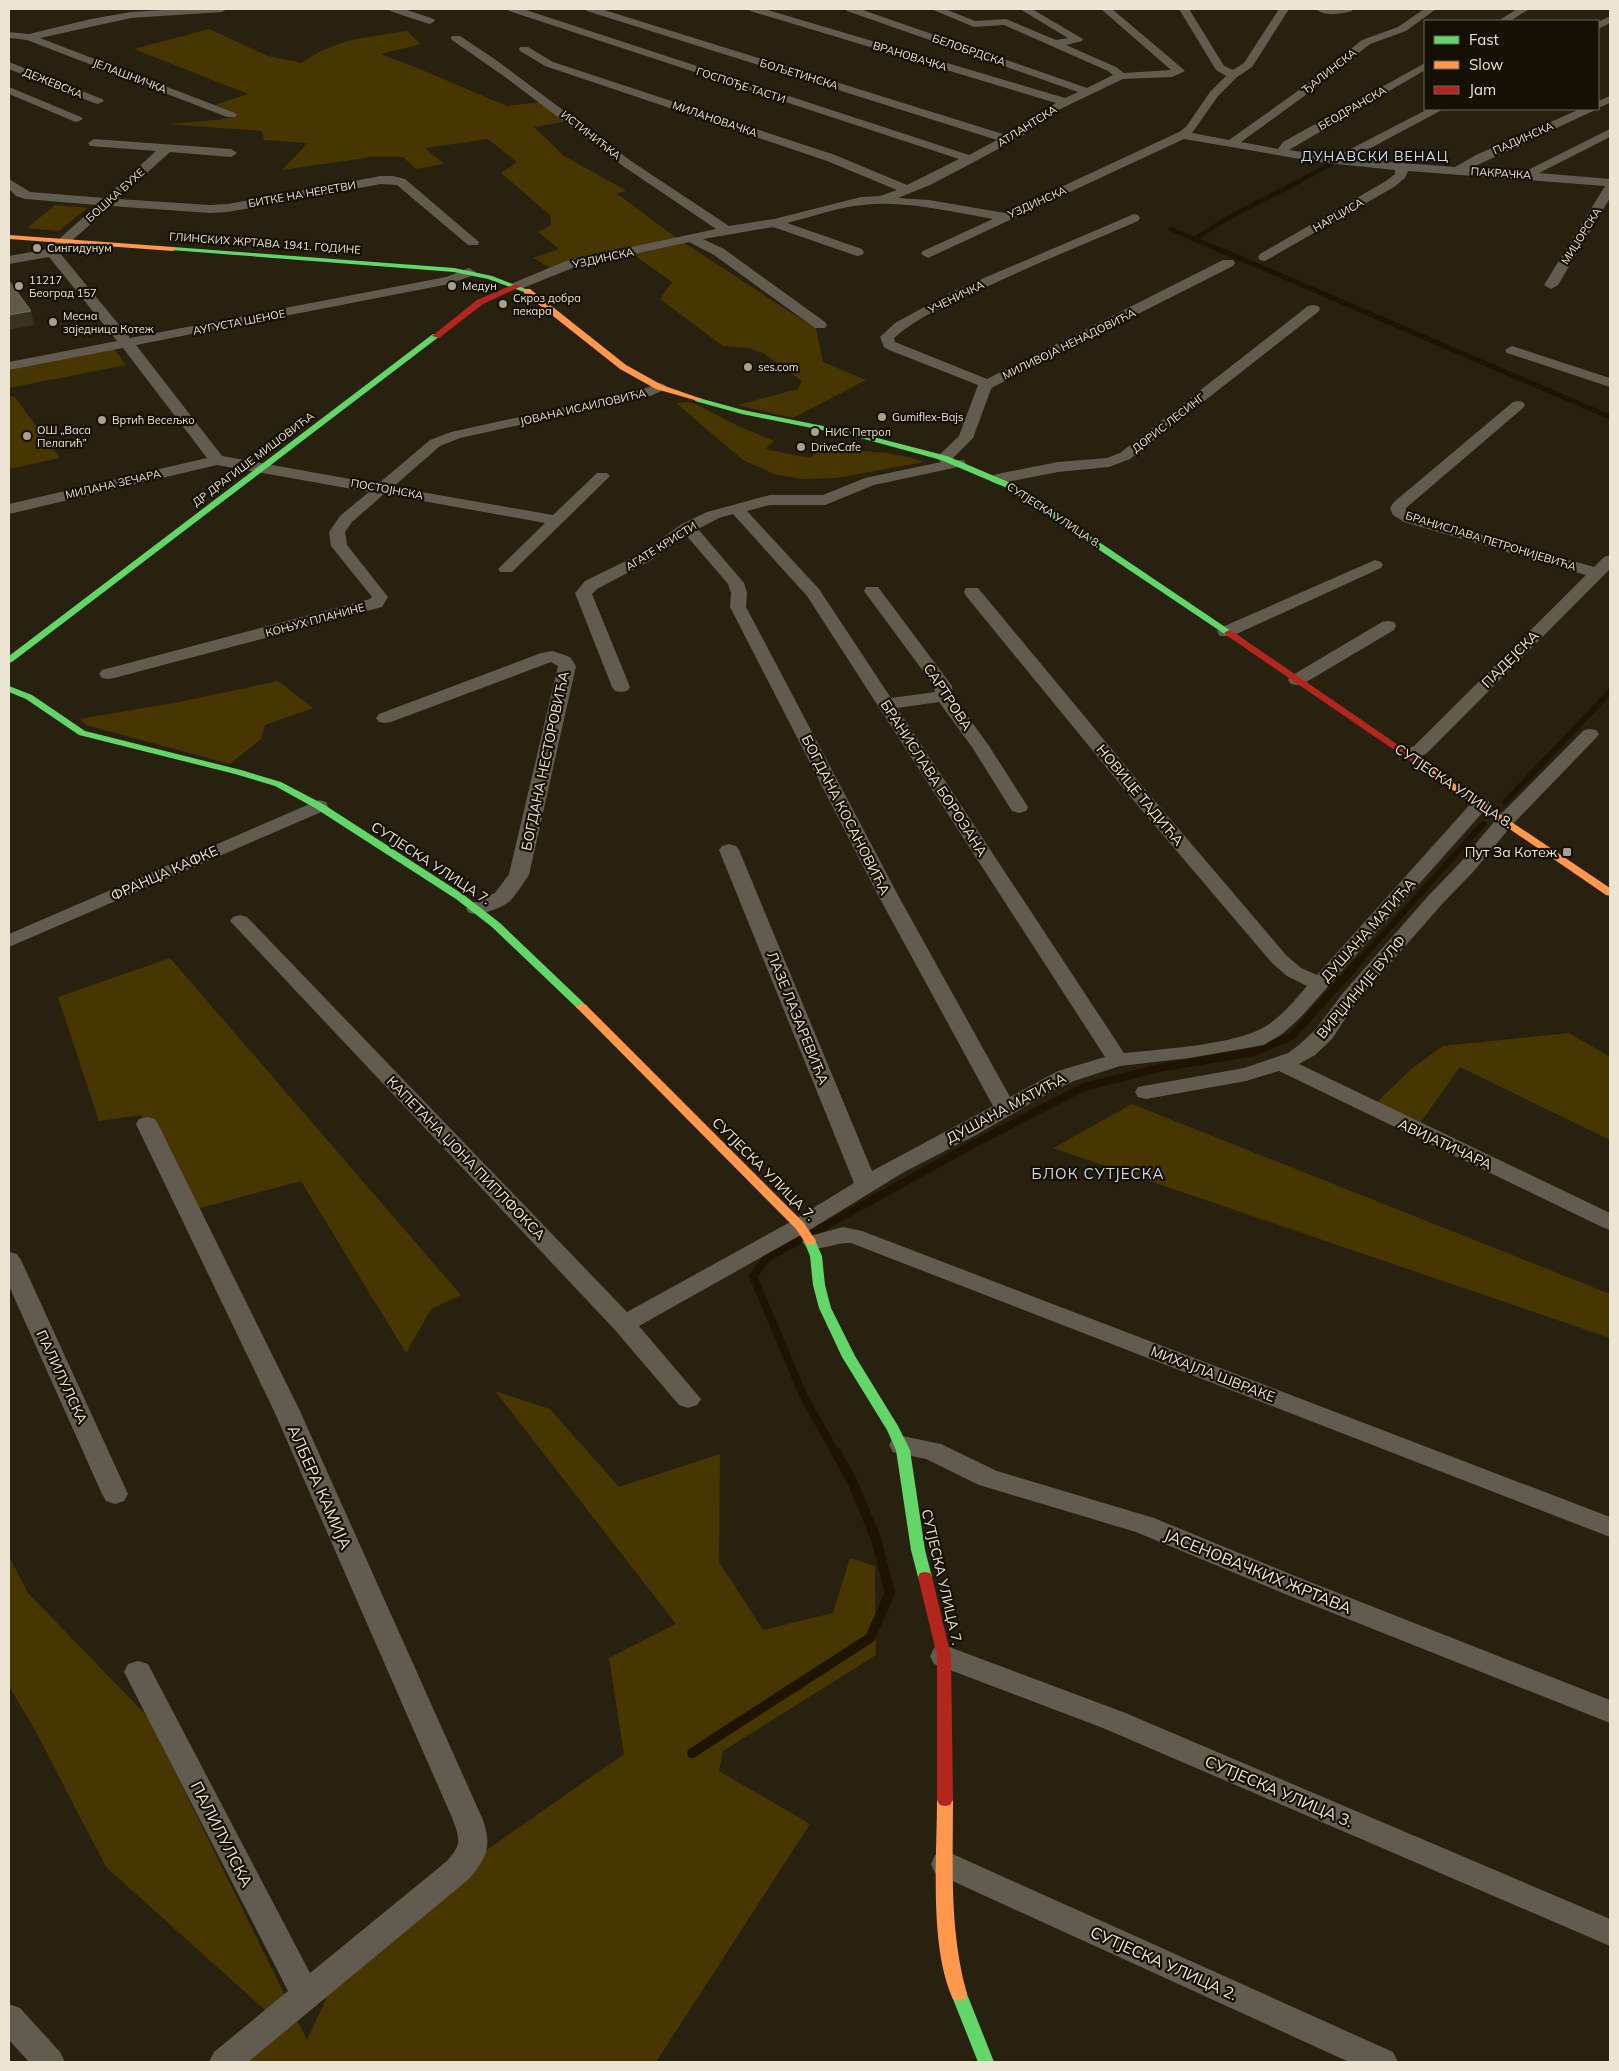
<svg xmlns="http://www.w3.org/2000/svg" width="1619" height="2071" viewBox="0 0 1619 2071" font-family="Mulish,sans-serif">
  <rect width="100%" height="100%" fill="#282110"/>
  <path fill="#473602" d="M 209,29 L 268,56 L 302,63 C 334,39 368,37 407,31 L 421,44 L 381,54 L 417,68 L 507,106 L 540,102 L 567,121 L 534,127 L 564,156 L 627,191 L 616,193 L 674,236 L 816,329 L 823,362 L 866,380 L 793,418 L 737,405 L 798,389 L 802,381 L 763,353 L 748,348 L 723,346 L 660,299 L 672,282 L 627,250 L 553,269 L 533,258 L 559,249 L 538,232 L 551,225 L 550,215 L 501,173 L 517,162 L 488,139 L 425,148 L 444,164 L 416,169 L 403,157 L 371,157 L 282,170 L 308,143 L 264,140 L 262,131 L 167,124 L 217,120 L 238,116 L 212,106 L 248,94 L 134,49 Z
    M 55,205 L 87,208 L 59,231 L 27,228 Z
    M 114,349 L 126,365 L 9,388 L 9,370 Z
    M 14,396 L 60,458 L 9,469 L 9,397 Z
    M 688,402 L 698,405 L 738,426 L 774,441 L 765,449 L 810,458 L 821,448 C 857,452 891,450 925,462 L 835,478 L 803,479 L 774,474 L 743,460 L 676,403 Z
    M 278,681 L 313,708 L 265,725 L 261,739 L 230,764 L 86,725 L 80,719 L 179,702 Z
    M 170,958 L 461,1295 L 431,1309 L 406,1353 L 301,1181 L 189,1211 L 141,1115 L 99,1121 L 58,997 Z
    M 1569,1033 L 1610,1057 L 1610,1140 L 1460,1067 L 1418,1126 L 1373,1106 L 1411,1069 L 1443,1046 Z
    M 1132,1104 L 1610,1294 L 1610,1338 L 1053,1148 Z
    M 495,1391 L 550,1409 L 619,1487 L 720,1454 L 719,1562 L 763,1630 L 833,1613 L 850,1558 L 875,1566 L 876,1655 L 723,1751 L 719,1771 L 810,1824 L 656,2062 L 226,2062 L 276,2020 L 106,1867 L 35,1730 L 9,1686 L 9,1556 L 28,1593 L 148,1717 L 307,2040 L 341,1967 L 458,1870 L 624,1754 L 609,1658 L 676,1624 Z"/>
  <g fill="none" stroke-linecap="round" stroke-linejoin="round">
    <path stroke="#1f1401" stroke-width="4.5" d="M 1171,229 L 1224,252
      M 1194,240 C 1236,209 1286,191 1330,164"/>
    <path stroke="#1f1401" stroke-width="5" d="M 1221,250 L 1610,417"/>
    <path stroke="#1f1401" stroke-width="6" d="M 1505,802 L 1610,692
      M 1360,960 L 1483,824"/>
    <path stroke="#1f1401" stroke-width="8" d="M 836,1454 L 803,1395 L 753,1276 L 767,1258 L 979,1141 L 1084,1087 L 1159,1068 L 1254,1052 L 1292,1036 L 1361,959"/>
    <path stroke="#1f1401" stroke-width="10" d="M 692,1753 L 870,1638 L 890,1593 L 876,1539 L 853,1483 L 836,1452"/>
    <path fill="#625c50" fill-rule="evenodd" d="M 178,9 L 227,9 L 222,12 L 131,18 L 40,38 L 235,113 L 237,115 L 235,117 L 227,117 L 27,40 L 9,38 L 9,32 L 29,34 L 91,19 L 131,12 Z
      M 389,9 L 404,9 L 434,19 L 435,21 L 430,24 L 426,23 L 390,11 Z
      M 508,9 L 523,9 L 969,155 L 997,140 L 587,11 L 586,9 L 601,9 L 1006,135 L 1056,103 L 750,11 L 749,9 L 764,9 L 1065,98 L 1078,92 L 847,11 L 846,9 L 860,9 L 1087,88 L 1113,75 L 1108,71 L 1004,25 L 974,27 L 931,9 L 945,9 L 975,21 L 1006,19 L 1056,40 L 1068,38 L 1020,9 L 1032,9 L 1083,39 L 1082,41 L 1066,45 L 1116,67 L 1124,73 L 1171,70 L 1101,9 L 1112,9 L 1183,69 L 1185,71 L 1172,77 L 1123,79 L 1054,112 L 1024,135 L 974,162 L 930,185 L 898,198 L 929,200 L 1005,213 L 1179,132 L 1186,127 L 1210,92 L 1226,76 L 1216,70 L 1179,9 L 1189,9 L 1224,66 L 1233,70 L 1244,63 L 1279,9 L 1289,9 L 1252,67 L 1237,77 L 1218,96 L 1192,133 L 1229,140 L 1295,93 L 1362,40 L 1398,27 L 1424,9 L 1436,9 L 1406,31 L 1370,44 L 1303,97 L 1241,142 L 1278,149 L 1283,142 L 1425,63 L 1425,70 L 1289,150 L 1335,157 L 1428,109 L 1442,109 L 1440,111 L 1350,159 L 1455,167 L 1476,155 L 1580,109 L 1595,109 L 1593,111 L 1471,168 L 1524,172 L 1610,129 L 1610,137 L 1539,173 L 1610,179 L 1610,198 L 1558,285 L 1551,289 L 1544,285 L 1605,186 L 1408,171 L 1405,178 L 1394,187 L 1265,261 L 1260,260 L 1258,257 L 1260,254 L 1386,181 L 1395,174 L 1395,170 L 1318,162 L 1184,139 L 928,258 L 921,254 L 923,251 L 993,219 C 951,212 905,200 863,205 C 838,207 812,217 787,223 L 862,249 L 864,252 L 862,255 L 857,256 L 773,227 L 703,239 L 724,249 L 825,322 L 827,325 L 825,328 L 815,328 L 714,255 L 689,242 L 575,267 L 518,290 L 511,286 L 513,283 L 566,261 L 716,229 L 623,166 L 505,77 L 452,40 L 451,38 L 452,36 L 460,36 L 496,60 L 631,161 L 729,226 L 774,219 L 861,197 L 880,196 L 897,190 L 827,161 L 545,66 L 520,51 L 519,49 L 520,47 L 528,47 L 553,62 L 835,155 L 907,185 L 959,159 L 509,11 Z
      M 1316,9 L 1353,9 L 1352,11 C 1341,14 1324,17 1316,9 Z
      M 1517,9 L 1529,9 L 1510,21 L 1498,21 Z
      M 1610,16 L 1610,23 L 1598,29 L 1598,22 Z
      M 9,62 L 102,99 L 104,101 L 98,104 L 94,103 L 9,69 Z
      M 9,87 L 81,117 L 83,119 L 77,122 L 73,121 L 9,94 Z
      M 1610,96 L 1610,103 L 1598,108 L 1598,101 Z
      M 94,139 L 231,149 L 237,153 L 231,157 L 170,152 L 118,199 L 210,205 L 228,204 L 381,176 L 393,176 L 405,179 L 479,242 L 478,245 L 468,245 L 397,185 L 381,184 L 228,212 L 210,213 L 111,206 L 59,252 L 130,338 L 446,277 L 469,268 L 476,272 L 474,275 L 449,284 L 136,345 L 222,456 L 378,484 L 430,440 L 451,432 L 641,390 L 659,383 L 664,384 L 666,387 L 664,390 L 650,396 L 460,438 L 440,446 L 393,487 L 553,515 L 597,473 L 607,473 L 610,476 L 607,479 L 512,572 L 500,572 L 498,569 L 545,523 L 384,494 L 352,522 L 345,532 L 347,545 L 388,597 L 382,607 L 114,678 L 108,679 L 102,678 L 99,674 L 102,670 L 370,599 L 372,597 L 331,546 L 329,532 L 340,516 L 369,492 L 217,465 L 9,514 L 9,504 L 207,458 L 123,348 L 9,370 L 9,362 L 117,341 L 49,257 L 9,264 L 9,256 L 48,249 L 97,205 L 25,199 L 16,196 L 9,189 L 9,179 L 30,192 L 105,198 L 156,151 L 90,146 L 88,143 Z
      M 1134,214 L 1138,215 L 1140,218 L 1138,221 C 1087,243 1035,264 984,288 C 953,302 920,315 894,338 L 895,342 L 987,379 L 1223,260 L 1233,260 L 1235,263 L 1233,266 L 993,387 L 991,389 L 973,438 L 951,460 L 963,460 L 966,463 L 963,466 L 874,485 L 825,505 L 770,505 L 747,511 L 819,589 L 891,698 L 935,692 L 934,686 L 864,591 L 866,587 L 878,587 L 949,682 L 952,686 L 953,696 L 989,746 L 1028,807 L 1026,811 L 1019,813 L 1012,811 L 972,747 L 939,702 L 897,708 L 1124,1053 C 1161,1049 1236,1045 1266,1026 C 1282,1016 1295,1000 1307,986 L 1287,976 L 1272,963 L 1129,795 L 966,596 L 964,592 L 966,588 L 978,588 L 1143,787 L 1286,955 L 1301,968 L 1317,975 L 1474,800 L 1481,798 L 1488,800 L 1490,804 L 1300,1018 L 1282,1034 L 1264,1045 L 1189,1058 L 1120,1066 L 1074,1081 L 1052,1091 L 976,1135 L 904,1172 L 808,1231 L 639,1326 L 701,1399 L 697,1405 L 688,1408 L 679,1405 L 615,1330 L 230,921 L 233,917 L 240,915 L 247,917 L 627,1312 L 792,1221 L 854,1183 L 719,850 L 722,846 L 729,844 L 736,846 L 739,850 L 872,1171 L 993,1106 L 879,897 L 730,607 L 731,593 L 728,584 L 686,535 L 650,561 L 597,589 L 592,594 L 630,687 L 627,691 L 621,692 L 615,691 L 612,687 L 575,593 L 585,581 L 638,555 L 682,524 L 707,512 L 770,495 L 823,495 L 865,478 L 941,462 L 936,458 L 959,436 L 978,385 L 889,350 L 884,347 L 880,337 L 895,323 L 956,290 ZM 733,514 L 807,596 L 1105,1057 L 1058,1071 L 1010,1097 L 899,897 L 746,607 L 747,593 L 744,583 L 698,529 L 719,518 Z
      M 1313,305 L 1318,306 L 1320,309 L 1318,312 L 1130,459 L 1109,467 L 1058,472 L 997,484 L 992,482 L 989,479 L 992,476 L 997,474 L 1058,462 L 1107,458 L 1120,453 L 1308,306 Z
      M 1512,346 L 1610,378 L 1610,387 L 1507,353 L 1505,350 Z
      M 1518,401 L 1523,402 L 1525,405 L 1523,408 L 1406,508 L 1406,510 L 1416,516 L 1594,567 L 1604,557 L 1610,555 L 1610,569 L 1426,754 L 1408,760 L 1402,759 L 1399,755 L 1402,751 L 1414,746 L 1586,575 L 1404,522 L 1393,515 L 1390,508 L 1394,502 L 1513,402 Z
      M 1375,560 L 1381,562 L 1383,565 L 1381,568 L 1232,636 L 1220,636 L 1217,632 L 1220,628 Z
      M 1388,621 L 1394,622 L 1396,626 L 1394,630 L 1303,684 L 1297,685 L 1291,684 L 1288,680 L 1291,676 L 1382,622 Z
      M 553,651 L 570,657 L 576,666 L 529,875 C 523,883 517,894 510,901 C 500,909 480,916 469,913 L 466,909 L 469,905 L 495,893 L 509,874 L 558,666 L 551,662 L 391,722 L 385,723 L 379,722 L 376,718 L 379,714 L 541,653 Z
      M 1590,729 L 1596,730 L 1599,734 L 1596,738 L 1512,825 L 1473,872 L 1443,903 L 1357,1001 L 1332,1039 L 1315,1055 L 1299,1064 L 1610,1213 L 1610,1230 L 1602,1227 L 1279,1071 L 1246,1081 L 1146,1099 L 1138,1097 L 1135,1092 L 1138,1087 L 1244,1068 L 1288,1053 L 1299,1045 L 1316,1029 L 1343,993 L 1429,895 L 1459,864 L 1498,817 L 1584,730 Z
      M 319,800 L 326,802 L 328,806 L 326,810 L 9,947 L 9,934 Z
      M 147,1117 L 155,1119 L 158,1124 L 300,1411 L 483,1820 C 492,1847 487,1857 469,1879 L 248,2062 L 209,2062 L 214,2052 L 288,1991 L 124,1672 L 128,1664 L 138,1661 L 148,1664 L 310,1973 L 447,1861 C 462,1844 460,1840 453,1820 L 274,1411 L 136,1124 L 139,1119 Z
      M 843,1227 L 862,1231 L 1610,1517 L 1610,1537 L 851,1243 C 835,1242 821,1252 806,1247 L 802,1242 L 806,1237 Z
      M 9,1252 L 17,1254 L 21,1260 L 128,1494 L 124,1501 L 115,1504 L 106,1501 L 102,1494 L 9,1286 Z
      M 902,1436 L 941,1444 L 997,1471 L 1154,1518 L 1305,1580 L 1610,1700 L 1610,1723 L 1285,1594 L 1136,1532 L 979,1485 L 926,1459 L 893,1452 L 889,1445 L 893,1438 Z
      M 944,1645 L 1123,1712 L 1610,1919 L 1610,1946 L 1103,1728 L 934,1664 L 930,1656 L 934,1648 Z
      M 946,1851 L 1393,2052 L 1398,2062 L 1349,2062 L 935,1873 L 931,1864 L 935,1855 Z
      M 9,2004 L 20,2008 L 60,2052 L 65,2062 L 29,2062 L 9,2040 Z"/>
    <path fill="#63d668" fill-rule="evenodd" d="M 173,247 L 454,268 L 492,276 L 531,291 L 527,293 L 488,279 L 454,272 L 171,250 L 171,248 Z
      M 433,334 L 440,336 L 12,662 L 9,663 L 9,656 Z
      M 695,397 L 743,410 L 858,433 L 947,456 L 1013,484 L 1234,633 L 1232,635 L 1226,635 L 1007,488 L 941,460 L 857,437 L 742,414 L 695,401 Z
      M 9,686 L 32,695 L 85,731 L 241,770 L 281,782 L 323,804 L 464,895 L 500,923 L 588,1007 L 582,1010 L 578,1009 L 492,927 L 456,899 L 315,808 L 275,786 L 235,774 L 79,735 L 26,699 L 9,692 Z
      M 810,1237 L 814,1238 L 822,1256 L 825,1285 L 831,1308 L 855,1356 L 898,1426 L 910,1450 L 925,1550 L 932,1577 L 930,1581 L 925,1582 L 920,1581 L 918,1577 L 911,1550 L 896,1450 L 887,1430 L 842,1357 L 819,1308 L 813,1285 L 810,1256 L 804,1241 L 806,1238 Z
      M 959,1987 L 965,1989 L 994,2062 L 978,2062 L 951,1994 L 953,1989 Z"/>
    <path fill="#ff974d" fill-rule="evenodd" d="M 9,235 L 173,247 L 176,249 L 173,251 L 9,239 Z
      M 524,289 L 530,289 L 626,365 L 662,385 L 702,399 L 698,401 L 656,389 L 620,369 L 524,293 Z
      M 1428,766 L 1610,888 L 1610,896 L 1606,895 L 1425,771 L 1423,769 L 1425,767 Z
      M 582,1004 L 586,1005 L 804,1223 L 816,1241 L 814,1244 L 806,1244 L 796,1229 L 578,1009 L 576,1007 L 578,1005 Z
      M 945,1794 L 950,1795 L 953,1800 C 953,1866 949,1930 967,1994 L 965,1999 L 959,2001 L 953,1999 C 929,1947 937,1858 937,1800 L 940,1795 Z"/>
    <path fill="#b3261e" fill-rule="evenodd" d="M 515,284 L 522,286 L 483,304 L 439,338 L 432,336 L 477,300 Z
      M 1229,630 L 1232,631 L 1433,769 L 1431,771 L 1425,771 L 1226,635 L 1224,633 Z
      M 925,1572 L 930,1573 L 932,1577 L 951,1656 L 953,1800 L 950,1805 L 945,1806 L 940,1805 L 937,1800 L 937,1656 L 918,1577 L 920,1573 Z"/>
  </g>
  <path fill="#383223" d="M 31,311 L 34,325 L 9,330 L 9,315 Z"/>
  <path fill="#605a4c" stroke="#766f61" d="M 9,281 L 31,311 L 9,315 Z"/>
  <g fill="#a8a08f" stroke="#151004" stroke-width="2">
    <circle cx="37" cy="248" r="5"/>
    <circle cx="19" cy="286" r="5"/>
    <circle cx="452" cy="286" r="5"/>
    <circle cx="503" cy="304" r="5"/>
    <circle cx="53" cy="322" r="5"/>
    <circle cx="748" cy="367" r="5"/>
    <circle cx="882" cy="417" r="5"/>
    <circle cx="102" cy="420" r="5"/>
    <circle cx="815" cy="432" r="5"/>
    <circle cx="27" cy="436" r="5"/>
    <circle cx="801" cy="447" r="5"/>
    <rect x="1562" y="847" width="10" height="10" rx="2.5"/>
  </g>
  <g text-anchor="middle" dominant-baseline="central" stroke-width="4.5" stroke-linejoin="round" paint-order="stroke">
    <g font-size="11" fill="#ede5d4" stroke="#151004">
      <text transform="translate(969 50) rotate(19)">БЕЛОБРДСКА</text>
      <text transform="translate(910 56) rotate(17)">ВРАНОВАЧКА</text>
      <text transform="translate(1329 71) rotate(-38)">ЂАЛИНСКА</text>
      <text transform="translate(799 74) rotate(17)">БОЉЕТИНСКА</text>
      <text transform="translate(130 76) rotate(21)">ЈЕЛАШНИЧКА</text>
      <text transform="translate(53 83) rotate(22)">ДЕЖЕВСКА</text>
      <text transform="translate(741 85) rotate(18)">ГОСПОЂЕ ТАСТИ</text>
      <text transform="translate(1352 108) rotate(-30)">БЕОДРАНСКА</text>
      <text transform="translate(715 119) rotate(19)">МИЛАНОВАЧКА</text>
      <text transform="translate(1027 126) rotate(-32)">АТЛАНТСКА</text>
      <text transform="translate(591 135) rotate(38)">ИСТИНИЋКА</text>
      <text transform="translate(1523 138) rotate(-24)">ПАДИНСКА</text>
      <text transform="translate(1501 173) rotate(4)">ПАКРАЧКА</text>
      <text transform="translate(302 194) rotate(-10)">БИТКЕ НА НЕРЕТВИ</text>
      <text transform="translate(115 195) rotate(-42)">БОШКА БУХЕ</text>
      <text transform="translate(1037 202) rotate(-24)">УЗДИНСКА</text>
      <text transform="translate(1338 215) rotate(-30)">НАРЦИСА</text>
      <text transform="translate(1581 236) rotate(-58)">МИЏОРСКА</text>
      <text transform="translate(265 243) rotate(4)">ГЛИНСКИХ ЖРТАВА 1941. ГОДИНЕ</text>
      <text transform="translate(603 258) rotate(-12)">УЗДИНСКА</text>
      <text transform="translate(956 297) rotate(-26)">УЧЕНИЧКА</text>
      <text transform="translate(239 322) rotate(-11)">АУГУСТА ШЕНОЕ</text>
      <text transform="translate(1069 344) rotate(-26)">МИЛИВОЈА НЕНАДОВИЋА</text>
      <text transform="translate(583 407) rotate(-13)">ЈОВАНА ИСАИЛОВИЋА</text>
      <text transform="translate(1168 423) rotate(-38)">ДОРИС ЛЕСИНГ</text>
      <text transform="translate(253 459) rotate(-37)">ДР ДРАГИШЕ МИШОВИЋА</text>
      <text transform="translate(113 484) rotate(-13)">МИЛАНА ЗЕЧАРА</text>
      <text transform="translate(387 489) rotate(10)">ПОСТОЈНСКА</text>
      <text transform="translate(1054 515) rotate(33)">СУТЈЕСКА УЛИЦА 8.</text>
      <text transform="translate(1491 541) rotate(17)">БРАНИСЛАВА ПЕТРОНИЈЕВИЋА</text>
      <text transform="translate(661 546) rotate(-32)">АГАТЕ КРИСТИ</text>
      <text transform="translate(315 620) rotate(-15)">КОЊУХ ПЛАНИНЕ</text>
    </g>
    <g font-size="11" fill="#ede5d4" stroke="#151004" text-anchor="start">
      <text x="47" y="248">Сингидунум</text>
      <text x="29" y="280">11217<tspan x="29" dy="13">Београд 157</tspan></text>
      <text x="462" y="286">Медун</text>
      <text x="513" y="298">Скроз добра<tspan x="513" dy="13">пекара</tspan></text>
      <text x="63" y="316">Месна<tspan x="63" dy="13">заједница Котеж</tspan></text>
      <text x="758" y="367">ses.com</text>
      <text x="892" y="417">Gumiflex-Bajs</text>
      <text x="112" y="420">Вртић Весељко</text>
      <text x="37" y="430">ОШ „Васа<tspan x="37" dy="13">Пелагић”</tspan></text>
      <text x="825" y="432">НИС Петрол</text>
      <text x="811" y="447">DriveCafe</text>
    </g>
    <g font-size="14" letter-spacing="1" fill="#ccd7f3" stroke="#151004">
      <text x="1375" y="156">ДУНАВСКИ ВЕНАЦ</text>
    </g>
    <g font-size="14" fill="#ede5d4" stroke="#151004">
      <text transform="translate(1510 659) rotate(-45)">ПАДЕЈСКА</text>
      <text transform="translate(948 697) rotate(57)">САРТРОВА</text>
      <text transform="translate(545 761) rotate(-78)">БОГДАНА НЕСТОРОВИЋА</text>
      <text transform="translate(934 778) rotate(57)">БРАНИСЛАВА БОРОЗАНА</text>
      <text transform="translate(1454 786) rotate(34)">СУТЈЕСКА УЛИЦА 8.</text>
      <text transform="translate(1140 795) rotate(50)">НОВИЦЕ ТАДИЋА</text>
      <text transform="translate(846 815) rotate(63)">БОГДАНА КОСАНОВИЋА</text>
      <text transform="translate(431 863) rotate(33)">СУТЈЕСКА УЛИЦА 7.</text>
      <text transform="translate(164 873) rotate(-24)">ФРАНЦА КАФКЕ</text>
      <text transform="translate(1368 930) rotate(-48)">ДУШАНА МАТИЋА</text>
      <text transform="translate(1361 987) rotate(-50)">ВИРЏИНИЈЕ ВУЛФ</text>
      <text transform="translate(798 1018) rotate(68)">ЛАЗЕ ЛАЗАРЕВИЋА</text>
      <text transform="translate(1006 1108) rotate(-28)">ДУШАНА МАТИЋА</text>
      <text transform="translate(1445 1144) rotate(25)">АВИЈАТИЧАРА</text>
      <text transform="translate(466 1158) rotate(46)">КАПЕТАНА ЏОНА ПИПЛФОКСА</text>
      <text transform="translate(764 1169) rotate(45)">СУТЈЕСКА УЛИЦА 7.</text>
      <text transform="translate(1213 1374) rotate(21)">МИХАЈЛА ШВРАКЕ</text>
      <text transform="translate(62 1377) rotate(65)">ПАЛИЛУЛСКА</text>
      <text transform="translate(942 1577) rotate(77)">СУТЈЕСКА УЛИЦА 7.</text>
    </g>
    <g font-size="14" fill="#ede5d4" stroke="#151004" text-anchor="end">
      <text x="1557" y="852">Пут За Котеж</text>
    </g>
    <g font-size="15" letter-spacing="1" fill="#ccd7f3" stroke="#151004">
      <text x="1098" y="1173">БЛОК СУТЈЕСКА</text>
    </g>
    <g font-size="16" fill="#ede5d4" stroke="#151004">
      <text transform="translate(320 1487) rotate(66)">АЛБЕРА КАМИЈА</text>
      <text transform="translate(1258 1571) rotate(22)">ЈАСЕНОВАЧКИХ ЖРТАВА</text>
      <text transform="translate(1279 1791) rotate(23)">СУТЈЕСКА УЛИЦА 3.</text>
      <text transform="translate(222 1834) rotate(63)">ПАЛИЛУЛСКА</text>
      <text transform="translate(1164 1963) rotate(24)">СУТЈЕСКА УЛИЦА 2.</text>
    </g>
  </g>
  <rect width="1619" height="2071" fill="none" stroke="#ede5d4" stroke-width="20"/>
  <rect x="1424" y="20" width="175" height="90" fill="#151004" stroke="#6b6557"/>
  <rect x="1434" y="36" width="25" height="8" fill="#63d668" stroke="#6b6557"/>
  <text x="1469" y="45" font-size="15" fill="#ede5d4">Fast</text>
  <rect x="1434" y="61" width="25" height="8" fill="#ff974d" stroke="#6b6557"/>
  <text x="1469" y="70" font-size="15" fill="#ede5d4">Slow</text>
  <rect x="1434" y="86" width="25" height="8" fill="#b3261e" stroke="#6b6557"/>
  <text x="1469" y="95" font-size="15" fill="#ede5d4">Jam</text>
</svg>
